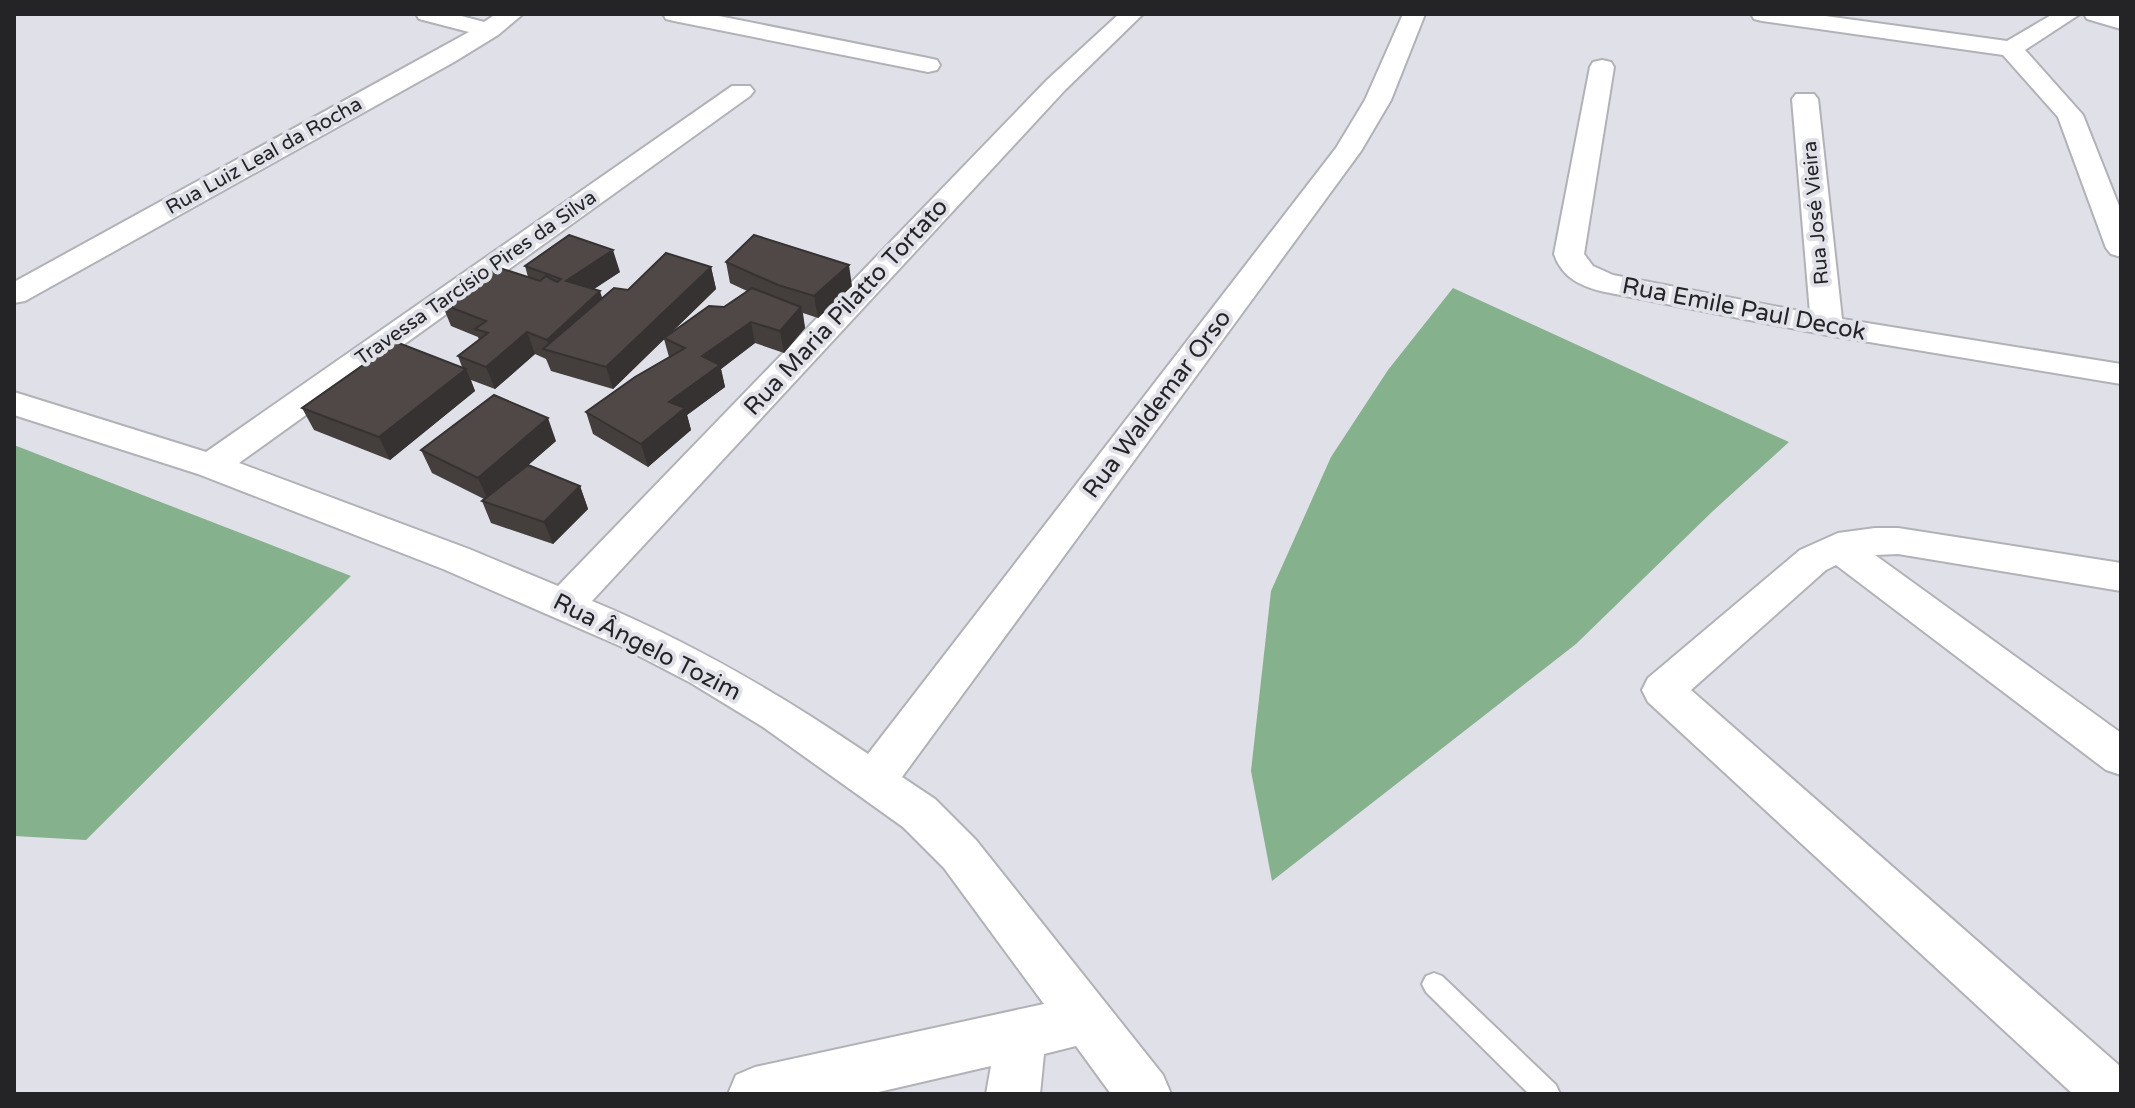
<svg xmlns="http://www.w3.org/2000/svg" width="2135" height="1108" viewBox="0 0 2135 1108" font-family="'Varela Round',sans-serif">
  <rect width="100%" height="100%" fill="#e0e0e8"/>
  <path fill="#86b18d" d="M 1453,288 L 1789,442 L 1714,510 L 1576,644 L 1272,881 L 1251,771 L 1271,591 L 1331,457 L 1388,370 Z
    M 14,445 L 351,576 L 86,840 L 14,836 Z"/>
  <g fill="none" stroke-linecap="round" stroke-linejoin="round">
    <g stroke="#b1b1b8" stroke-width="4">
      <path id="lane" d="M 1434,973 L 1442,976 L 1556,1085 L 1560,1094 L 1529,1094 L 1426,992 L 1422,984 L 1426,976 Z"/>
    </g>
    <g stroke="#b1b1b8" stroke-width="4">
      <path id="street" d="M 416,14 L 454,14 L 484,22 L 496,14 L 523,14 L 498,35 L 454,62 L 25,301 L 14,303 L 14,282 L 469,32 L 419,19 Z
        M 663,14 L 709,14 L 928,58 L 937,60 L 940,65 L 937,70 L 928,72 L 674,21 L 666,19 Z
        M 1119,14 L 1143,14 L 1065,90 L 592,601 C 691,642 780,694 868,754 L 1336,148 L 1365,100 L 1403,14 L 1425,14 L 1391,100 L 1361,151 L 902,777 L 935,799 L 976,840 L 1163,1075 L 1171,1094 L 1111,1094 L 1076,1046 L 1044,1054 L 1040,1094 L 986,1094 L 991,1066 L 870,1094 L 728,1094 L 736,1075 L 755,1067 L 1044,1004 L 944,868 L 903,827 L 763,727 L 691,683 L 620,646 L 443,569 L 198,474 L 14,415 L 14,392 L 206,452 L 732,86 L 750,86 L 754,91 L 750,96 L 239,463 L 469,549 L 558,586 L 1047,80 Z
        M 1751,14 L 1811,14 L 2007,41 L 2053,14 L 2080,14 L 2025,50 L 2083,115 L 2121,211 L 2121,257 L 2111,254 L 2106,248 L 2058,117 L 2003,55 L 1762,21 L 1754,19 Z
        M 2084,14 L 2121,15 L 2121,29 L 2087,19 Z
        M 1602,60 L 1611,62 L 1614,67 L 1584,254 L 1593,266 L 1613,275 L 1810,313 L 1792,99 L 1796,94 L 1814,94 L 1818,99 L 1842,319 L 2121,364 L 2121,384 L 1827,335 L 1605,292 C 1582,287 1562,278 1554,254 L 1590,67 L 1593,62 Z
        M 1875,528 L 1898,528 L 2121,563 L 2121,591 L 1898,554 L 1875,555 L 2121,733 L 2121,775 L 2106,770 L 1836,565 L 1826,570 L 1691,690 L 2121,1067 L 2121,1094 L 2073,1094 L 1648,702 L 1642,690 L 1648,678 L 1800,550 L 1838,533 Z"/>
    </g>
    <use href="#lane" fill="#fff" fill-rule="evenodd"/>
    <use href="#street" fill="#fff" fill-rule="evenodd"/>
  </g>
  <path fill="#443e3d" d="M 726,262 L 852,286 L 818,318 L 803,313 L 805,328 L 784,353 L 755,343 L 721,369 L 725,387 L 687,415 L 691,430 L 648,467 L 593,434 L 586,412 L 669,357 L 664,339 L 613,389 L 551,371 L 546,359 L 535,354 L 495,389 L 471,380 L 475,391 L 390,460 L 314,430 L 302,408 L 462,367 L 458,356 L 479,340 L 478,337 L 451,326 L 442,304 L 528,277 L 525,266 L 620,272 L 593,289 L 602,298 L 628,290 L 711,267 L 716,289 L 668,336 L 724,307 L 747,291 L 730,283 Z
    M 556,441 L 528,465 L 580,486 L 588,509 L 553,544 L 491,523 L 482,501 L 484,499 L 432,473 L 421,450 Z"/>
  <path fill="#373232" d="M 613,250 L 620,272 L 573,303 L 566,281 Z
    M 849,265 L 852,286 L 818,318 L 814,296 Z
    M 711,267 L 716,289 L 613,389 L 606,367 Z
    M 600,291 L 607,313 L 550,351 L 547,340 Z
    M 801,307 L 805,328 L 784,353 L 780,331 Z
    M 751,322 L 755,343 L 721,369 L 725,387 L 687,415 L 691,430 L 648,467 L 641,444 L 669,402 L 702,356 Z
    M 527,332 L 535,354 L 495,389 L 486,367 Z
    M 466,369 L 475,391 L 390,460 L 379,437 Z
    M 548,418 L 556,441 L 488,500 L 478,478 Z
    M 580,486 L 588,509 L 553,544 L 544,522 Z"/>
  <path fill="#4f4847" stroke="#373232" stroke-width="2" d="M 569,235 L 613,250 L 566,281 L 600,291 L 547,340 L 527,332 L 486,367 L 458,356 L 488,333 L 475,329 L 486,321 L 442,304 L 497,267 L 540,281 L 546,276 L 557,282 L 561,279 L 525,266 Z
    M 754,235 L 849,265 L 814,296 L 778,285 L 726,262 Z
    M 666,253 L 711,267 L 606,367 L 543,349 L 614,288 L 628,290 Z
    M 752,288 L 801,307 L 780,331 L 751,322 L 702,356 L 720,365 L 669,402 L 685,408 L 641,444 L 586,412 L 635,377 L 685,348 L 664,338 L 709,306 L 724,307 Z
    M 396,342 L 466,369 L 379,437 L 302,408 Z
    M 494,395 L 548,418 L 478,478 L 421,450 Z
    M 528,465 L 580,486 L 544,522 L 482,501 Z"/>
  <g text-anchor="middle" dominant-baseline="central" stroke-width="8" stroke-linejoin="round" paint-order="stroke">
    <g font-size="20" fill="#242326" stroke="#e0e0e8">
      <text transform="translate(264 156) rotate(-29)">Rua Luiz Leal da Rocha</text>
      <text transform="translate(1816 213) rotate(-95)">Rua José Vieira</text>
      <text transform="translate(476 278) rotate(-35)">Travessa Tarcísio Pires da Silva</text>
    </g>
    <g font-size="24" fill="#242326" stroke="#e0e0e8">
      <text transform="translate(846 307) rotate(-47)">Rua Maria Pilatto Tortato</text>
      <text transform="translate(1744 309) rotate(11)">Rua Emile Paul Decok</text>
      <text transform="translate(1157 404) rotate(-53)">Rua Waldemar Orso</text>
      <text transform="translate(647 647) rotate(27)">Rua Ângelo Tozim</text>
    </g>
  </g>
  <rect width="2135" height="1108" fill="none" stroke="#242326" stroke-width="32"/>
</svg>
